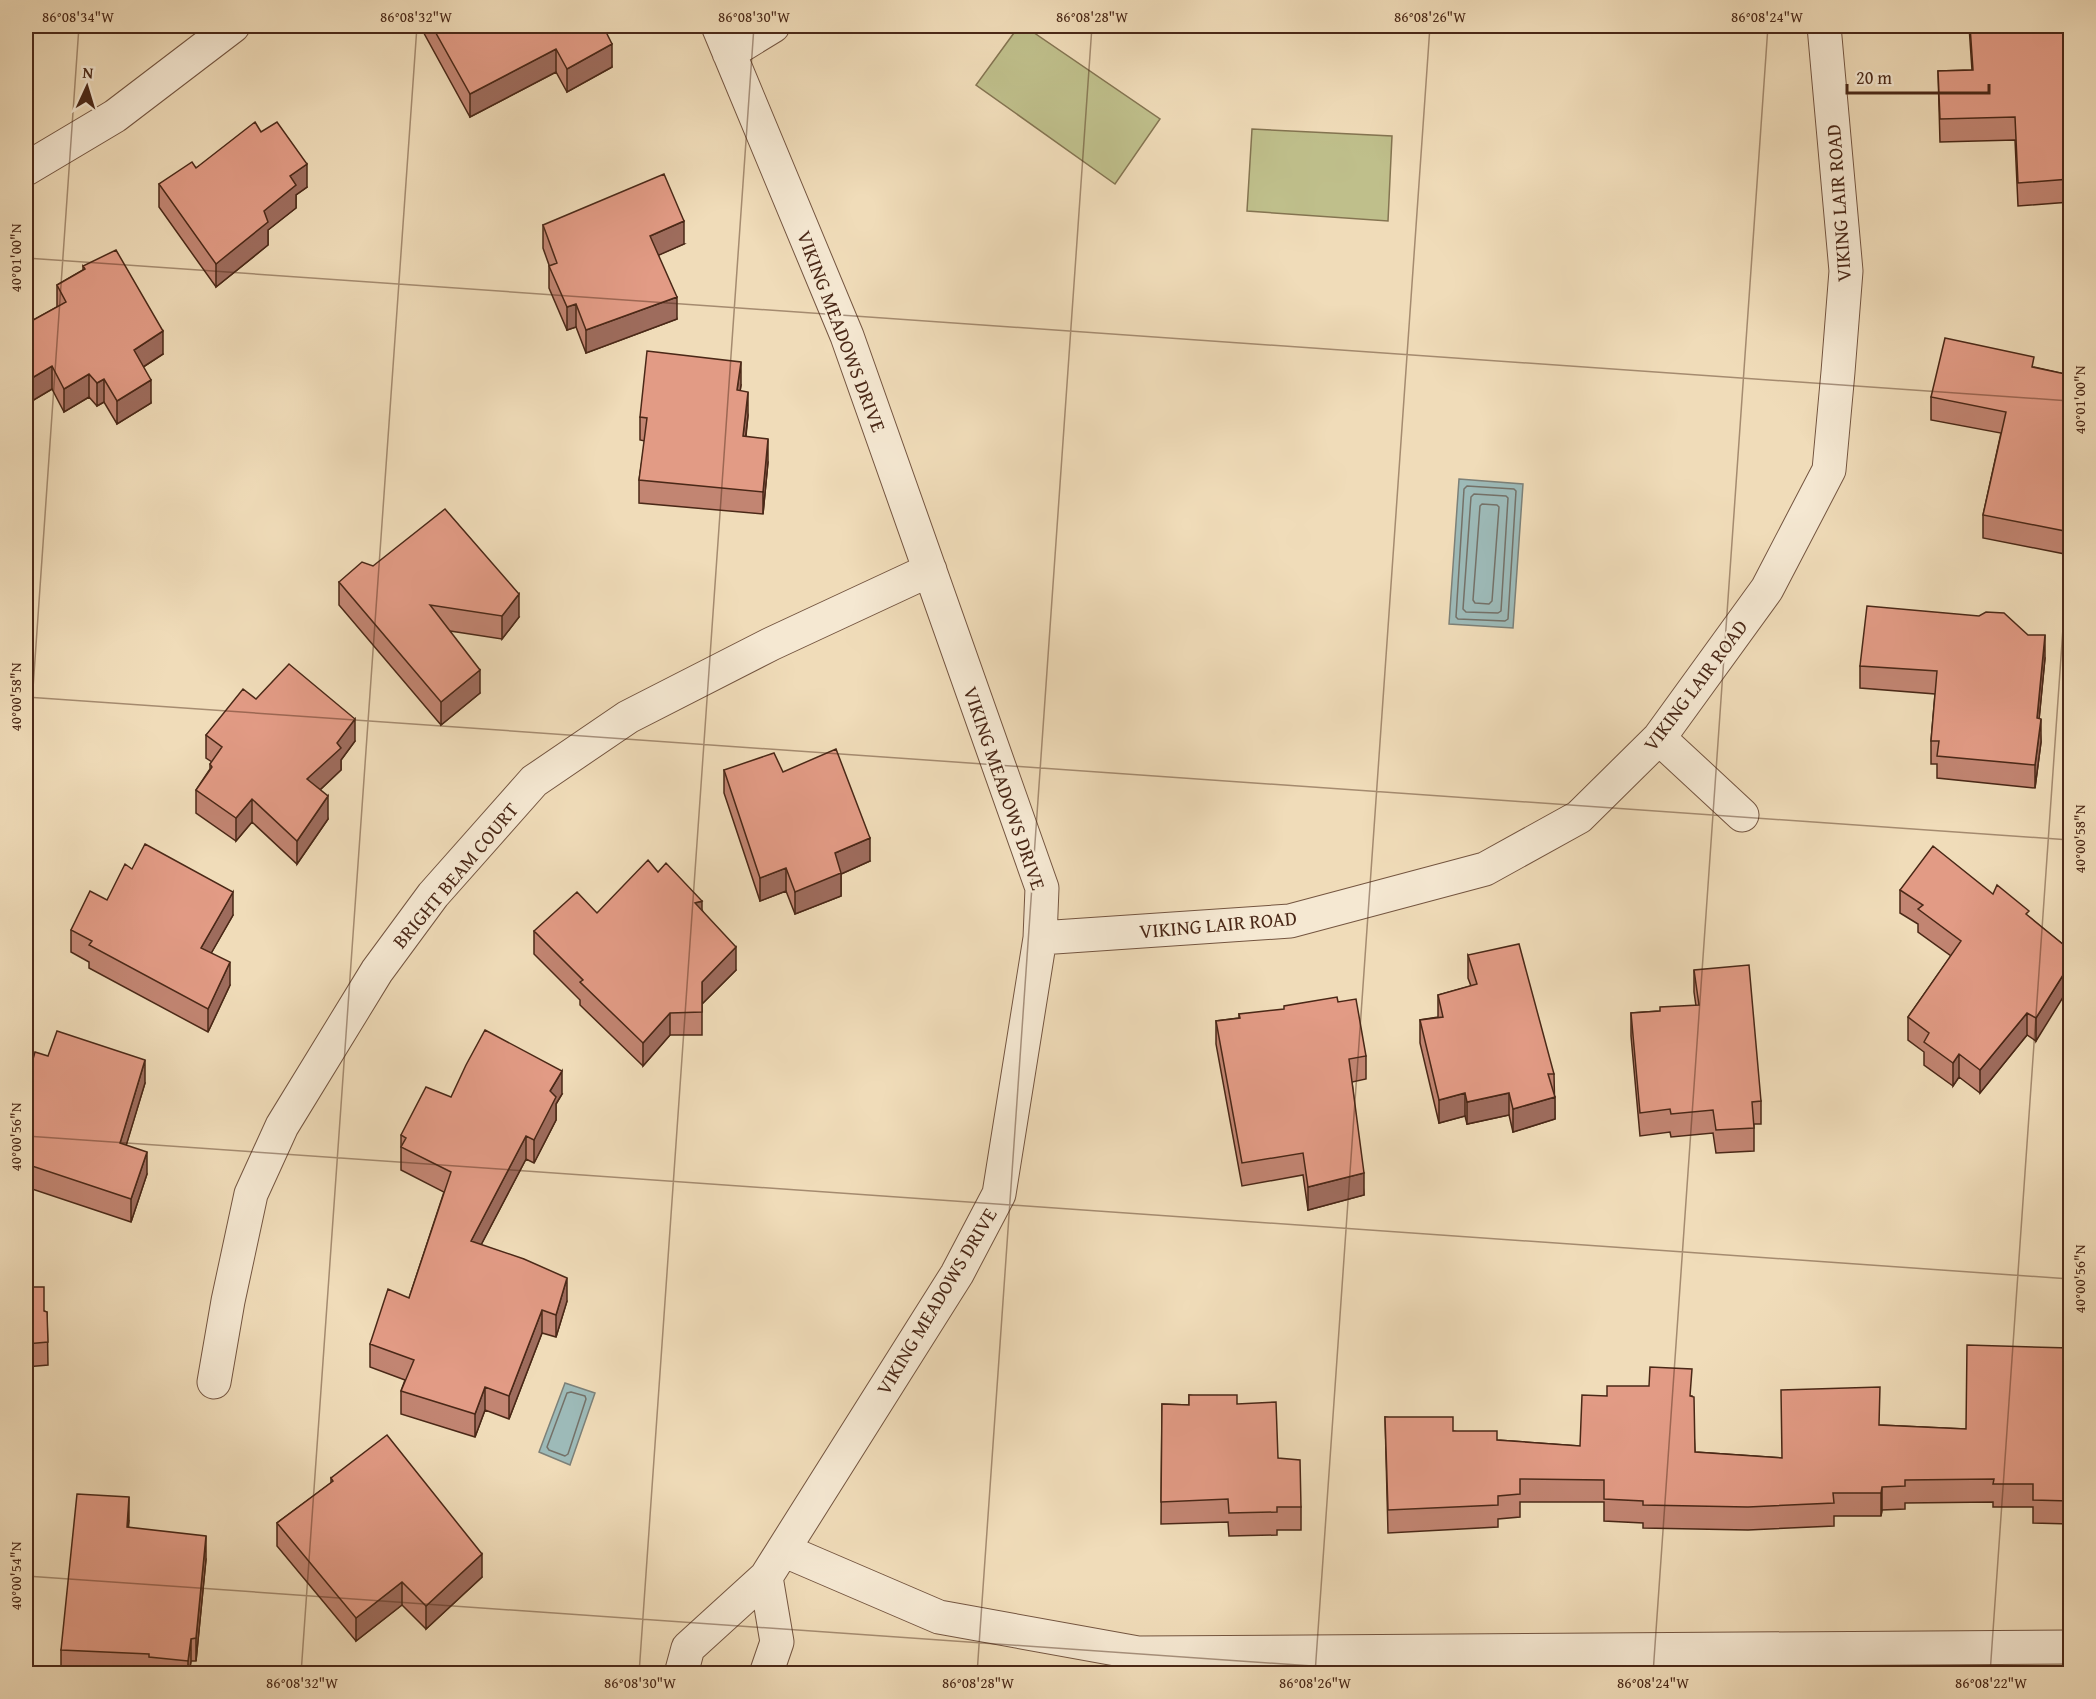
<svg xmlns="http://www.w3.org/2000/svg" width="2096" height="1699" viewBox="0 0 2096 1699" font-family="'Gentium Book Plus',serif">
  <rect width="100%" height="100%" fill="#f0dcb9"/>
  <filter id="stains"><feTurbulence type="fractalNoise" baseFrequency=".00333" numOctaves="4"/><feColorMatrix values="0 0 0 0 .2 0 0 0 0 .09 0 0 0 0 .02 0 0 0 .5 -.17"/></filter>
  <radialGradient id="worn" r=".72"><stop offset=".6" stop-color="#630" stop-opacity="0"/><stop offset="1" stop-color="#630" stop-opacity=".3"/></radialGradient>
  <path fill="#bfbf8b" stroke="#847451" stroke-width="1.5" d="M 1019,26 L 1024,26 L 1160,119 L 1115,184 L 976,85 Z
    M 1252,129 L 1392,136 L 1388,221 L 1247,211 Z"/>
  <path fill="#9dbab8" stroke="#7c8078" stroke-width="1.5" d="M 1459,479 L 1523,484 L 1513,628 L 1449,624 Z
    M 565,1383 L 595,1393 L 570,1465 L 539,1452 Z"/>
  <g fill="none" stroke-linecap="round" stroke-linejoin="round">
    <path stroke="#747168" stroke-width="1.5" d="M 1467,486 L 1514,489 L 1516,491 L 1508,619 L 1505,621 L 1458,619 L 1456,617 L 1464,489 Z
      M 1474,494 L 1506,496 L 1508,498 L 1501,611 L 1498,613 L 1466,612 L 1463,609 L 1471,497 Z
      M 1482,504 L 1497,505 L 1499,507 L 1492,601 L 1489,604 L 1475,603 L 1473,600 L 1480,506 Z
      M 571,1392 L 585,1396 L 586,1399 L 568,1454 L 565,1456 L 549,1450 L 547,1447 L 567,1393 Z"/>
    <g stroke="#745540" stroke-width="35">
      <path id="minor" d="M 729,53 L 773,26
        M 26,169 L 115,116 L 233,26
        M 1659,738 L 1742,815
        M 1040,938 L 1290,921 L 1485,869 L 1579,817 L 1659,738 L 1767,589 L 1829,470 L 1838,372 L 1846,271 L 1824,26
        M 214,1382 L 228,1301 L 251,1194 L 282,1126 L 377,971 L 433,895 L 534,781 L 628,717 L 771,644 L 930,570
        M 783,1550 L 939,1617 L 1138,1653 L 2070,1647
        M 681,1674 L 688,1648 L 766,1577 L 957,1274 L 999,1194 L 1040,938 L 1042,888 L 847,336 L 718,26
        M 766,1674 L 777,1642 L 766,1577"/>
    </g>
    <use href="#minor" stroke="#f5e8d2" stroke-width="33"/>
  </g>
  <path fill="#c28572" stroke="#4a2817" stroke-width="1.5" d="M 420,26 L 603,26 L 612,67 L 567,92 L 556,72 L 470,117 Z
    M 1969,26 L 2070,26 L 2070,202 L 2018,206 L 2015,140 L 1940,142 L 1938,71 L 1972,70 Z
    M 261,132 L 307,187 L 296,195 L 296,208 L 268,230 L 268,245 L 216,287 L 159,207 L 159,184 L 196,168 Z
    M 543,225 L 684,244 L 658,255 L 677,319 L 586,353 L 576,327 L 567,330 L 549,288 L 549,265 L 543,248 Z
    M 83,266 L 163,354 L 143,367 L 151,403 L 117,424 L 104,402 L 97,406 L 89,397 L 64,412 L 52,389 L 32,401 L 26,390 L 26,324 L 57,307 L 57,285 L 83,270 Z
    M 2034,367 L 2070,375 L 2070,555 L 1983,538 L 1983,515 L 2001,433 L 1931,420 L 1931,397 Z
    M 741,385 L 740,391 L 748,415 L 746,436 L 768,462 L 763,514 L 639,503 L 639,480 L 645,441 L 640,440 L 640,417 Z
    M 339,582 L 519,617 L 502,639 L 450,631 L 480,693 L 441,725 L 339,605 Z
    M 2045,658 L 2039,719 L 2041,742 L 2035,788 L 1937,778 L 1937,764 L 1931,764 L 1931,741 L 1935,694 L 1860,688 L 1860,666 Z
    M 256,699 L 355,741 L 341,760 L 341,770 L 320,790 L 328,819 L 297,864 L 252,822 L 236,841 L 196,813 L 196,790 L 210,769 L 210,764 L 212,762 L 206,758 L 206,735 Z
    M 724,770 L 783,772 L 870,861 L 841,874 L 841,896 L 795,914 L 786,891 L 760,901 L 724,793 Z
    M 132,869 L 233,915 L 211,953 L 230,985 L 208,1032 L 89,968 L 89,962 L 71,952 L 71,930 L 107,900 Z
    M 658,872 L 702,910 L 736,970 L 702,1004 L 702,1035 L 670,1035 L 643,1066 L 580,1005 L 580,1000 L 534,954 L 534,931 L 597,913 Z
    M 1900,890 L 1993,894 L 2029,917 L 2070,950 L 2036,1041 L 2027,1035 L 1980,1093 L 1959,1077 L 1953,1086 L 1924,1065 L 1924,1052 L 1908,1040 L 1908,1017 L 1951,956 L 1918,932 L 1918,924 L 1900,913 Z
    M 1468,955 L 1554,1074 L 1555,1119 L 1513,1132 L 1509,1115 L 1467,1124 L 1465,1116 L 1439,1123 L 1420,1043 L 1420,1020 L 1438,1017 L 1438,995 L 1471,986 L 1468,978 Z
    M 1694,970 L 1761,1101 L 1761,1124 L 1754,1124 L 1754,1151 L 1716,1153 L 1713,1133 L 1671,1137 L 1670,1132 L 1640,1136 L 1631,1036 L 1631,1013 L 1660,1011 L 1696,1006 L 1694,992 Z
    M 1239,1014 L 1366,1056 L 1366,1079 L 1352,1082 L 1364,1195 L 1308,1210 L 1303,1175 L 1242,1186 L 1216,1044 L 1216,1021 L 1239,1018 Z
    M 145,1083 L 126,1145 L 147,1174 L 131,1222 L 26,1187 L 26,1084 Z
    M 562,1094 L 556,1104 L 556,1120 L 534,1163 L 526,1159 L 481,1245 L 567,1301 L 556,1337 L 542,1333 L 509,1419 L 485,1410 L 475,1437 L 401,1414 L 401,1391 L 405,1380 L 370,1367 L 370,1344 L 409,1298 L 444,1192 L 401,1170 L 401,1135 L 451,1097 Z
    M 26,1287 L 44,1311 L 47,1312 L 48,1365 L 26,1367 Z
    M 2070,1348 L 2070,1524 L 2033,1523 L 2033,1507 L 1993,1507 L 1993,1502 L 1905,1503 L 1905,1509 L 1882,1510 L 1881,1516 L 1834,1516 L 1834,1526 L 1748,1530 L 1643,1528 L 1643,1523 L 1604,1521 L 1604,1502 L 1520,1502 L 1520,1517 L 1498,1519 L 1498,1527 L 1388,1533 L 1385,1417 L 1497,1440 L 1580,1446 L 1607,1396 L 1692,1396 L 1695,1452 L 1782,1458 L 1880,1425 L 1966,1429 Z
    M 1189,1395 L 1237,1404 L 1278,1458 L 1301,1507 L 1301,1530 L 1277,1530 L 1277,1535 L 1229,1536 L 1228,1522 L 1161,1524 L 1162,1404 L 1189,1405 Z
    M 331,1478 L 482,1577 L 426,1629 L 402,1605 L 356,1641 L 277,1546 L 277,1523 L 331,1483 Z
    M 129,1520 L 128,1527 L 206,1559 L 196,1661 L 191,1661 L 189,1674 L 61,1673 L 61,1650 Z"/>
  <path fill="#9e6c5d" stroke="#4a2817" stroke-width="1.5" d="M 612,44 L 612,67 L 567,92 L 567,69 Z
    M 556,49 L 556,72 L 470,117 L 470,94 Z
    M 307,164 L 307,187 L 296,195 L 296,208 L 268,230 L 268,245 L 216,287 L 216,264 L 264,211 L 290,176 Z
    M 684,221 L 684,244 L 650,259 L 650,236 Z
    M 677,297 L 677,319 L 586,353 L 586,330 Z
    M 576,304 L 576,327 L 567,330 L 567,307 Z
    M 163,331 L 163,354 L 134,373 L 134,350 Z
    M 741,362 L 741,385 L 737,413 L 737,390 Z
    M 52,366 L 52,389 L 32,401 L 32,378 Z
    M 89,374 L 89,397 L 64,412 L 64,389 Z
    M 104,379 L 104,402 L 97,406 L 97,383 Z
    M 151,380 L 151,403 L 117,424 L 117,401 Z
    M 748,392 L 748,415 L 743,459 L 743,436 Z
    M 768,439 L 768,462 L 763,514 L 763,492 Z
    M 519,594 L 519,617 L 502,639 L 502,616 Z
    M 2045,635 L 2045,658 L 2037,741 L 2037,718 Z
    M 480,670 L 480,693 L 441,725 L 441,702 Z
    M 355,719 L 355,741 L 341,760 L 341,770 L 307,802 L 307,779 Z
    M 2041,719 L 2041,742 L 2035,788 L 2035,765 Z
    M 328,796 L 328,819 L 297,864 L 297,841 Z
    M 252,799 L 252,822 L 236,841 L 236,818 Z
    M 870,838 L 870,861 L 841,874 L 841,896 L 795,914 L 795,892 L 835,853 Z
    M 786,868 L 786,891 L 760,901 L 760,878 Z
    M 233,892 L 233,915 L 201,971 L 201,948 Z
    M 702,901 L 702,924 L 695,903 Z
    M 736,947 L 736,970 L 702,1004 L 702,982 Z
    M 230,962 L 230,985 L 208,1032 L 208,1009 Z
    M 2070,964 L 2070,986 L 2036,1041 L 2036,1018 Z
    M 670,1013 L 670,1035 L 643,1066 L 643,1043 Z
    M 2027,1013 L 2027,1035 L 1980,1093 L 1980,1070 Z
    M 1959,1054 L 1959,1077 L 1953,1086 L 1953,1063 Z
    M 145,1060 L 145,1083 L 120,1166 L 120,1143 Z
    M 562,1071 L 562,1094 L 556,1104 L 556,1120 L 534,1163 L 534,1140 L 550,1091 Z
    M 1465,1093 L 1465,1116 L 1439,1123 L 1439,1100 Z
    M 1509,1093 L 1509,1115 L 1467,1124 L 1467,1102 Z
    M 1555,1097 L 1555,1119 L 1513,1132 L 1513,1109 Z
    M 526,1136 L 526,1159 L 471,1264 L 471,1241 Z
    M 147,1152 L 147,1174 L 131,1222 L 131,1199 Z
    M 1364,1173 L 1364,1195 L 1308,1210 L 1308,1187 Z
    M 567,1278 L 567,1301 L 556,1337 L 556,1315 Z
    M 542,1310 L 542,1333 L 509,1419 L 509,1396 Z
    M 485,1387 L 485,1410 L 475,1437 L 475,1414 Z
    M 1882,1487 L 1882,1510 L 1881,1516 L 1881,1493 Z
    M 129,1497 L 129,1520 L 127,1549 L 127,1527 Z
    M 206,1536 L 206,1559 L 196,1661 L 196,1638 Z
    M 482,1554 L 482,1577 L 426,1629 L 426,1606 Z
    M 402,1582 L 402,1605 L 356,1641 L 356,1618 Z
    M 191,1639 L 191,1661 L 189,1674 L 188,1674 L 188,1661 Z"/>
  <path fill="#e29b85" stroke="#4a2817" stroke-width="1.5" d="M 432,26 L 603,26 L 612,44 L 567,69 L 556,49 L 470,94 Z
    M 1970,26 L 2070,26 L 2070,179 L 2018,183 L 2015,117 L 1940,119 L 1938,71 L 1973,70 Z
    M 255,122 L 261,132 L 277,122 L 307,164 L 290,176 L 296,185 L 264,211 L 268,222 L 216,264 L 159,184 L 192,162 L 196,168 Z
    M 664,174 L 684,221 L 650,236 L 677,297 L 586,330 L 576,304 L 567,307 L 549,266 L 557,263 L 543,225 Z
    M 116,250 L 163,331 L 134,350 L 151,380 L 117,401 L 104,379 L 97,383 L 89,374 L 64,389 L 52,366 L 32,378 L 26,367 L 26,328 L 27,327 L 26,324 L 66,302 L 57,285 L 85,269 L 83,266 Z
    M 1945,338 L 2034,357 L 2032,367 L 2070,375 L 2070,532 L 1983,515 L 2006,412 L 1931,397 Z
    M 647,351 L 741,362 L 737,390 L 748,392 L 743,436 L 768,439 L 763,492 L 639,480 L 647,418 L 640,417 Z
    M 445,509 L 519,594 L 502,616 L 430,605 L 480,670 L 441,702 L 339,582 L 362,562 L 373,566 Z
    M 1867,606 L 1979,616 L 1986,612 L 2004,613 L 2028,635 L 2045,635 L 2037,718 L 2041,719 L 2035,765 L 1937,756 L 1939,741 L 1931,741 L 1937,671 L 1860,666 Z
    M 289,664 L 355,719 L 337,743 L 341,748 L 307,779 L 328,796 L 297,841 L 252,799 L 236,818 L 196,790 L 212,767 L 210,764 L 222,747 L 206,735 L 243,689 L 256,699 Z
    M 836,749 L 870,838 L 835,853 L 841,873 L 795,892 L 786,868 L 760,878 L 724,770 L 774,753 L 783,772 Z
    M 145,844 L 233,892 L 201,948 L 230,962 L 208,1009 L 89,945 L 92,941 L 71,930 L 90,891 L 107,900 L 125,864 L 132,869 Z
    M 1933,846 L 1993,894 L 1997,885 L 2029,911 L 2026,914 L 2070,950 L 2070,964 L 2036,1018 L 2027,1013 L 1980,1070 L 1959,1054 L 1953,1063 L 1924,1042 L 1929,1033 L 1908,1017 L 1961,941 L 1918,909 L 1923,905 L 1900,890 Z
    M 648,860 L 658,872 L 666,863 L 702,901 L 695,903 L 736,947 L 702,982 L 702,1012 L 670,1013 L 643,1043 L 580,982 L 583,980 L 534,931 L 577,892 L 597,913 Z
    M 1519,944 L 1554,1074 L 1548,1074 L 1555,1097 L 1513,1109 L 1509,1093 L 1467,1102 L 1465,1093 L 1439,1100 L 1420,1020 L 1443,1017 L 1438,995 L 1477,984 L 1468,955 Z
    M 1749,965 L 1761,1101 L 1752,1102 L 1754,1128 L 1716,1130 L 1713,1110 L 1671,1114 L 1670,1109 L 1640,1113 L 1631,1013 L 1660,1011 L 1660,1007 L 1699,1005 L 1694,970 Z
    M 1337,997 L 1338,1002 L 1356,999 L 1366,1056 L 1349,1059 L 1364,1173 L 1308,1187 L 1303,1153 L 1242,1163 L 1216,1021 L 1240,1018 L 1239,1014 L 1284,1009 L 1284,1006 Z
    M 485,1030 L 562,1071 L 550,1091 L 556,1097 L 534,1140 L 526,1136 L 471,1241 L 524,1259 L 567,1278 L 556,1315 L 542,1310 L 509,1396 L 485,1387 L 475,1414 L 401,1391 L 414,1360 L 370,1344 L 388,1289 L 409,1298 L 451,1172 L 401,1147 L 406,1138 L 401,1135 L 426,1087 L 451,1097 L 466,1065 Z
    M 57,1031 L 145,1060 L 120,1143 L 147,1152 L 131,1199 L 26,1164 L 26,1121 L 32,1101 L 26,1098 L 26,1084 L 35,1052 L 48,1056 Z
    M 26,1287 L 44,1287 L 44,1311 L 47,1312 L 48,1342 L 26,1344 Z
    M 1967,1345 L 2070,1348 L 2070,1501 L 2033,1500 L 2033,1484 L 1993,1484 L 1994,1479 L 1905,1480 L 1905,1486 L 1882,1487 L 1881,1493 L 1833,1493 L 1834,1503 L 1748,1507 L 1643,1505 L 1643,1501 L 1604,1499 L 1604,1480 L 1520,1479 L 1520,1494 L 1498,1496 L 1498,1505 L 1388,1510 L 1385,1417 L 1453,1417 L 1453,1431 L 1497,1431 L 1497,1440 L 1580,1446 L 1582,1395 L 1607,1396 L 1607,1386 L 1649,1386 L 1650,1367 L 1692,1369 L 1690,1396 L 1694,1397 L 1695,1452 L 1782,1458 L 1781,1390 L 1880,1387 L 1879,1425 L 1966,1429 Z
    M 1189,1395 L 1237,1395 L 1237,1404 L 1276,1402 L 1278,1458 L 1300,1460 L 1301,1507 L 1277,1507 L 1277,1512 L 1229,1513 L 1228,1499 L 1161,1502 L 1162,1404 L 1189,1405 Z
    M 387,1435 L 482,1554 L 426,1606 L 402,1582 L 356,1618 L 277,1523 L 333,1481 L 331,1478 Z
    M 77,1494 L 129,1497 L 127,1527 L 206,1536 L 196,1638 L 191,1639 L 188,1661 L 149,1657 L 149,1654 L 61,1650 Z"/>
  <path fill="none" stroke="#4a2817" stroke-width="1.5" stroke-opacity="0.45" d="M 26,258 L 2070,401M 26,697 L 2070,840M 26,789 L 79,26M 26,1136 L 2070,1279M 26,1576 L 1426,1674M 301,1674 L 417,26M 639,1674 L 754,26M 977,1674 L 1092,26M 1315,1674 L 1430,26M 1653,1674 L 1768,26M 1990,1674 L 2070,528"/>
  <g text-anchor="middle" dominant-baseline="central" stroke-width="4.5" stroke-linejoin="round" paint-order="stroke">
    <g font-size="20" fill="#4a2817" stroke="#f5e8d2">
      <text transform="translate(1838 203) rotate(-94)">VIKING LAIR ROAD</text>
      <text transform="translate(842 331) rotate(69)">VIKING MEADOWS DRIVE</text>
      <text transform="translate(1695 685) rotate(-53)">VIKING LAIR ROAD</text>
      <text transform="translate(1005 788) rotate(71)">VIKING MEADOWS DRIVE</text>
      <text transform="translate(455 875) rotate(-50)">BRIGHT BEAM COURT</text>
      <text transform="translate(1218 924) rotate(-5)">VIKING LAIR ROAD</text>
      <text transform="translate(936 1301) rotate(-59)">VIKING MEADOWS DRIVE</text>
    </g>
  </g>
  <rect width="2096" height="1699" fill="none" stroke="#f0dcb9" stroke-width="66"/>
  <g transform="translate(87 87) rotate(4)" stroke="#f5e8d2" stroke-width="4.5" paint-order="stroke">
  <path d="M0-4.5L10 22L0 15L-10 22Z" fill="#4a2817"/>
  <text y="-9" font-size="16" font-weight="bold" text-anchor="middle" fill="#4a2817">N</text>
  </g>
  <path d="M1847 84v9h142v-9" fill="none" stroke="#4a2817" stroke-width="3"/>
  <text x="1856" y="84" font-size="18" fill="#4a2817" stroke="#f5e8d2" stroke-width="4.5" paint-order="stroke">20 m</text>
  <rect x="33" y="33" width="2030" height="1633" fill="none" stroke="#4a2817" stroke-width="2"/>
  <g font-size="15" text-anchor="middle" fill="#4a2817">
    <text x="78" y="22">86°08'34"W</text>
    <text x="416" y="22">86°08'32"W</text>
    <text x="754" y="22">86°08'30"W</text>
    <text x="1092" y="22">86°08'28"W</text>
    <text x="1430" y="22">86°08'26"W</text>
    <text x="1767" y="22">86°08'24"W</text>
    <text transform="translate(16 258) rotate(-90)" y="5">40°01'00"N</text>
    <text transform="translate(2080 400) rotate(-90)" y="5">40°01'00"N</text>
    <text transform="translate(16 697) rotate(-90)" y="5">40°00'58"N</text>
    <text transform="translate(2080 839) rotate(-90)" y="5">40°00'58"N</text>
    <text transform="translate(16 1137) rotate(-90)" y="5">40°00'56"N</text>
    <text transform="translate(2080 1279) rotate(-90)" y="5">40°00'56"N</text>
    <text transform="translate(16 1576) rotate(-90)" y="5">40°00'54"N</text>
    <text x="302" y="1688">86°08'32"W</text>
    <text x="640" y="1688">86°08'30"W</text>
    <text x="978" y="1688">86°08'28"W</text>
    <text x="1315" y="1688">86°08'26"W</text>
    <text x="1653" y="1688">86°08'24"W</text>
    <text x="1991" y="1688">86°08'22"W</text>
  </g>
  <rect width="100%" height="100%" filter="url(#stains)"/>
  <rect width="100%" height="100%" fill="url(#worn)"/>
</svg>
